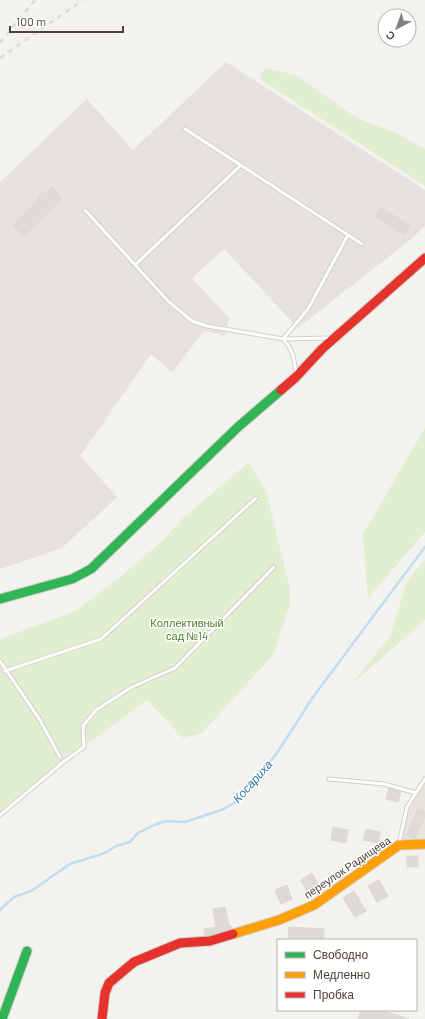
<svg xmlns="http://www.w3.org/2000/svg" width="425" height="1019" viewBox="0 0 425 1019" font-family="Barlow,sans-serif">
  <rect width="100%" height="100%" fill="#f4f2ee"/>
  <path fill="#e7e4dc" d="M 425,782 L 425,843 L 402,843 L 408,808 Z"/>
  <path fill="#e6e2de" d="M 226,62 L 425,190 L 425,226 L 410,240 L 298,328 L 224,249 L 192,278 L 229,318 L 225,336 L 204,331 L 172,372 L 151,354 L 80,456 L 117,497 L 62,548 L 0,569 L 0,182 L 87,99 L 133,150 Z"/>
  <path fill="#e1eecf" d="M 267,68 L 296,75 L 357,118 L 394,132 L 425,149 L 425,186 L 260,79 L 262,72 Z
    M 425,428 L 425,532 L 368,598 L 363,534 Z
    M 248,463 L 266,490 L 290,589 L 290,603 L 274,654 L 202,733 L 183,738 L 147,700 L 90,742 L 69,754 L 0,812 L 0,639 L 76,611 L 121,576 L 161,542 L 183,518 Z
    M 425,560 L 425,620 L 352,684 L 390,636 L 407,581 Z"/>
  <path fill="#e6e3df" d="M 179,318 L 192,327 L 204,331 L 172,372 L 151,354 Z"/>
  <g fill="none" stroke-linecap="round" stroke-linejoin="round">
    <path stroke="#c0ddf1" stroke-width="2.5" d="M 0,910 L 14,897 L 31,891 L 70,864 L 105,853 L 116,846 L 130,842 L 138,833 L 154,825 L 166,821 L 185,822 L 224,809 L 237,801 L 277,753 L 313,697 L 425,547"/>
  </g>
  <path fill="#dedbd6" stroke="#dcd9d4" d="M 52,187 L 63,198 L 24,236 L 13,225 L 39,200 L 37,198 L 42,192 L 44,195 Z
    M 381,207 L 410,226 L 404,235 L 375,216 Z
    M 389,787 L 401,790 L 398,802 L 386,799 Z
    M 418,809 L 425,812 L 425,816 L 415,839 L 407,835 Z
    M 333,827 L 348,830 L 346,843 L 331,840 Z
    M 366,829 L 380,832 L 378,843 L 363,840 Z
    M 407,856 L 418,856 L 418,867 L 407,867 Z
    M 312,873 L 319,885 L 307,892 L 301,880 Z
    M 379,880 L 388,896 L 377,902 L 368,886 Z
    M 287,885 L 292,899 L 281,904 L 275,890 Z
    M 354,891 L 366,911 L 355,917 L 343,898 Z
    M 225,907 L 229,926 L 231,926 L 233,933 L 205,937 L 204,929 L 216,927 L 213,909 Z
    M 289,927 L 324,929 L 324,940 L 288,940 Z
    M 361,1010 L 381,1010 L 409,1019 L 358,1019 Z"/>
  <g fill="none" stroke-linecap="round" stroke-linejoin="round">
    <g stroke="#d2d0cb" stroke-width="5">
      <path id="lane" d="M 185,129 L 362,244
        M 85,210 L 168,301 L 192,321 L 207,326 L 283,339 L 330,338
        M 135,265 L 240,166
        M 296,373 C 294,359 293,349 283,339 L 308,309 L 348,235
        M 0,661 L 40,720 L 60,757
        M 5,671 L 101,639 L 256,498
        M 329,779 L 384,784 L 416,793
        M 0,815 L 62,763 L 84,747 L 83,726 L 96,710 L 132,687 L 175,668 L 274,567
        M 399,844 L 407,807 L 425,779"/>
    </g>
    <g stroke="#d3cfc5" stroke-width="11">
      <path id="fast" d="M 0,599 L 72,579 L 91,569 L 238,427 L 281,390
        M 2,1019 L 27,951"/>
    </g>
    <g stroke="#d3cfc5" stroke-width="11">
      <path id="slow" d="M 233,934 L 279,920 L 314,905 L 399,845 L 425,844"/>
    </g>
    <g stroke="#d3cfc5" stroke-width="11">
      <path id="jam" d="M 281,390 L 296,377 L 322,349 L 425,258
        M 102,1019 L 105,993 L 109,983 L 134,962 L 180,943 L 210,941 L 233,934"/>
    </g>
    <use href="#lane" stroke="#fdfdfc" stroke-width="3"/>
    <use href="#fast" stroke="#30b455" stroke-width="9"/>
    <use href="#slow" stroke="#ff9f0a" stroke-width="9"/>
    <use href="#jam" stroke="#e5322d" stroke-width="9"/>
    <path stroke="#dbdbda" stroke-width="2.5" stroke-dasharray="5 5" stroke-linecap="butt" d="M 0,43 L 35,0
      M 0,58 L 83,0"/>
  </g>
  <g text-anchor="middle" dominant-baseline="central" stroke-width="3" stroke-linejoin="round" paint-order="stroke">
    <g font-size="11" fill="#4a7f2a" stroke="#fff">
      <text x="187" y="622">Коллективный<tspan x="187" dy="13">сад №14</tspan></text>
    </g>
    <g font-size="11" fill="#4b4439" stroke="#fff">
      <text transform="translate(347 867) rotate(-34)">переулок Радищева</text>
    </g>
    <g font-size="12" font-style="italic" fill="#2e7ab2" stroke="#fff">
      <text transform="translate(252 781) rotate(-48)">Косариха</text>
    </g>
  </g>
  <rect x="277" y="939" width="140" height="72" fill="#ffffff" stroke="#b7b4b0"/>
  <rect x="285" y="952" width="20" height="6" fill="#30b455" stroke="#b7b4b0"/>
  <text x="313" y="959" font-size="12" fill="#4b4439">Свободно</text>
  <rect x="285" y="972" width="20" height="6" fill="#ff9f0a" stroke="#b7b4b0"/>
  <text x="313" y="979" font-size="12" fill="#4b4439">Медленно</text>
  <rect x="285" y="992" width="20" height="6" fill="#e5322d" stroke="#b7b4b0"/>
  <text x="313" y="999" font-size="12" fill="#4b4439">Пробка</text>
  <g transform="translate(397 28) rotate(221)"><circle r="19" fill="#ffffff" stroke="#b7b4b0"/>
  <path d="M0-3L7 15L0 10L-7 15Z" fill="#868178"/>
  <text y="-6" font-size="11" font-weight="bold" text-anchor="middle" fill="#4b4439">С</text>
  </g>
  <path d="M10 26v6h113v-6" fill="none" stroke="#4b4439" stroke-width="2"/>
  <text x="16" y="26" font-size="12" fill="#4b4439" stroke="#ffffff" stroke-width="3" paint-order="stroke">100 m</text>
</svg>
